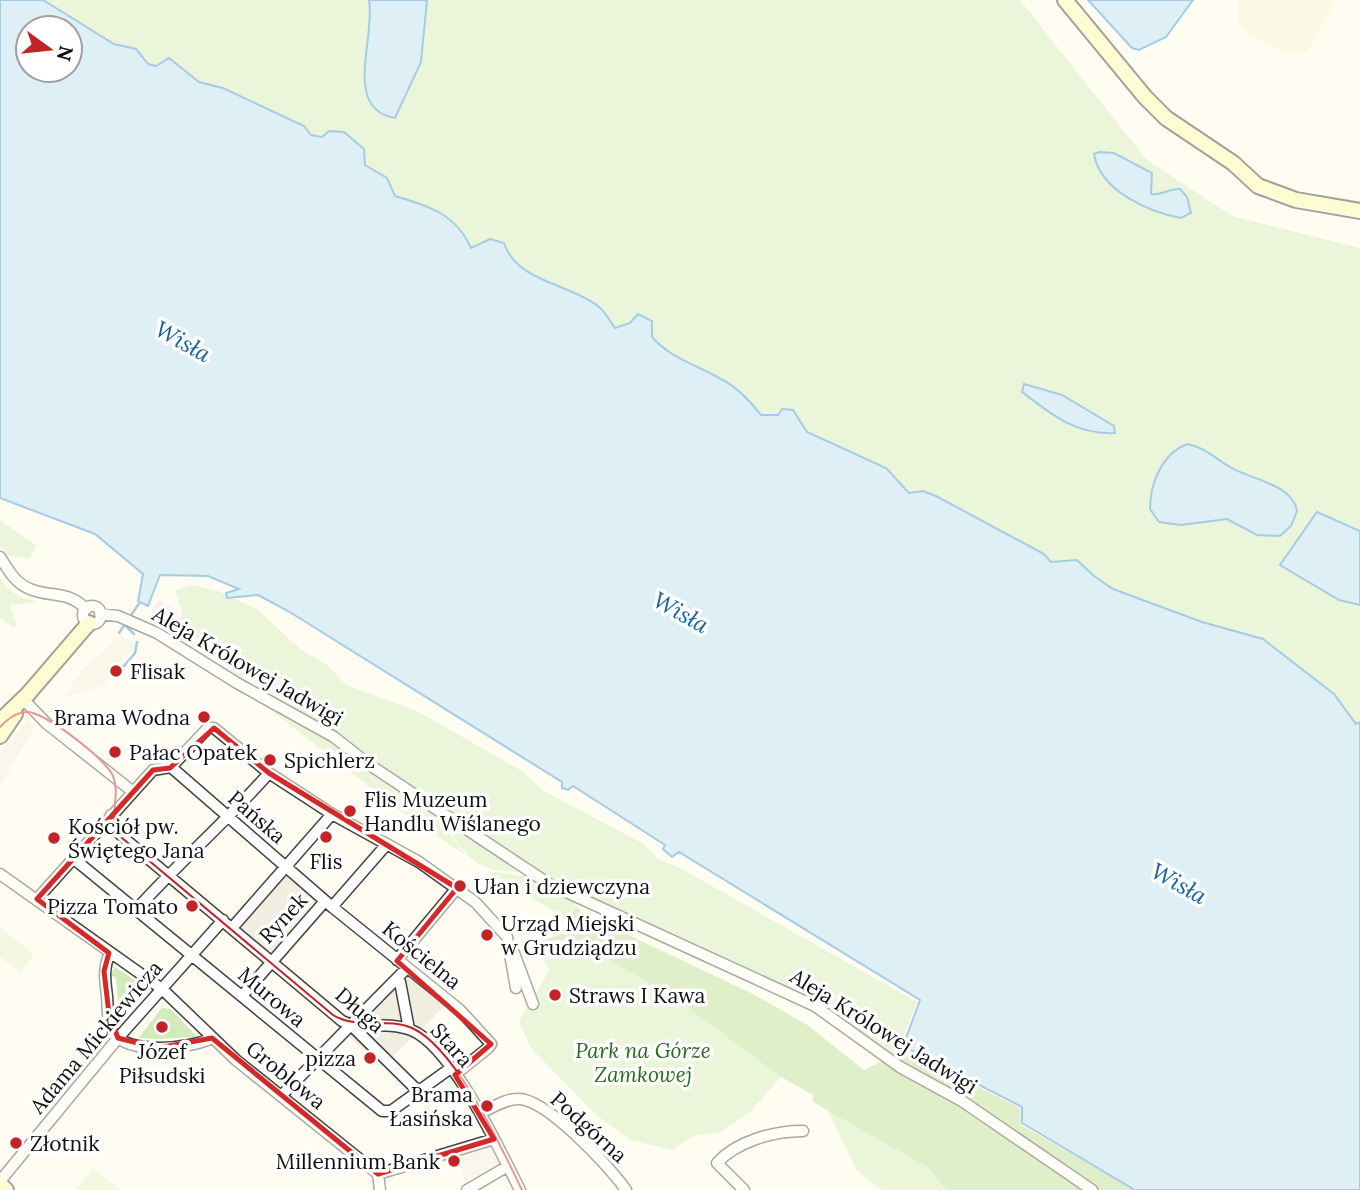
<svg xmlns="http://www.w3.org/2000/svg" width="1360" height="1190" viewBox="0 0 1360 1190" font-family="Lora,serif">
  <rect width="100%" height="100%" fill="#fffdf2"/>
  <path fill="#ede4ee" d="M 158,600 L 180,612 L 170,632 L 147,619 Z"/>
  <path fill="#f6f4d1" d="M 1238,0 L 1337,0 L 1307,52 L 1287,54 L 1248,35 L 1238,21 Z"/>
  <path fill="#d2ebba" d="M 43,0 L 1020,0 L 1146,159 L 1232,216 L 1360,248 L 1360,722 L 1356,724 L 1334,694 L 1202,622 L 1113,589 L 1094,576 L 1077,560 L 1051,562 L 1044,554 L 936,496 L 923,491 L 909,493 L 886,468 L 807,432 L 793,410 L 778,415 L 761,415 C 731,375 701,377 665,351 C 652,342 645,332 630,323 L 615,328 C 610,322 605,312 598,306 C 570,285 530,281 508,254 L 471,248 C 459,219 423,204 395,196 L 387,178 L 322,137 L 311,135 L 304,126 L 223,88 L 199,82 L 169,59 L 156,66 L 148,64 L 136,49 L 114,44 Z
    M 0,520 L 37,546 L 29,559 L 7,555 L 0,545 Z
    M 0,578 C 8,592 22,599 38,602 L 10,605 L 17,626 L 13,628 L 0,618 Z
    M 193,585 L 218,591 L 257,609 L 300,649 L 327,665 L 346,685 L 417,711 L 522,771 L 544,791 L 644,844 L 658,859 L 682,869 L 917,1002 L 894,1057 L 832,1012 L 550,879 L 343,738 L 291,710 L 294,704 L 244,675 L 242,678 L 231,671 L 235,665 L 196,639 L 191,644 L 173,631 L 182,613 L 175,590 Z
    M 239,689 L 325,735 L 445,820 L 443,825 L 465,855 L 403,813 L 272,711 Z
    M 449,822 L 520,869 L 517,872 C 508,871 497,871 488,868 C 473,864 448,838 449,822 Z
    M 488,871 L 524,876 L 523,871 L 576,899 L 570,921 Z
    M 575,939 L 680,1002 L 781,1077 L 751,1111 L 721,1132 L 694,1136 L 672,1150 L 630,1140 L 596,1115 L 530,1047 L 519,1021 L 549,971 L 537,942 Z
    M 115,967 L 146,988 L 120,1022 L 116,978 L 110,975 Z
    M 162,1008 L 171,1009 L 196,1036 L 194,1038 C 174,1036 158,1042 139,1037 Z
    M 827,1109 L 927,1167 L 947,1190 L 882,1190 L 857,1171 Z"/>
  <path fill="#b6dd99" d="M 575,905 L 582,913 L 753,994 L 806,1024 L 864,1070 L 878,1063 L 914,1054 L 1020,1108 L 1021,1125 L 1135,1190 L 947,1190 L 927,1167 L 813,1102 L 813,1095 L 781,1077 L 680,1002 L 575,939 L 537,942 L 568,932 Z"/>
  <path fill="#e4f2cc" d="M 0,927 L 34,954 L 20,972 L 0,957 Z
    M 93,1168 L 120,1190 L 75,1190 Z"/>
  <path fill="#f1ede0" d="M 121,635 L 135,643 L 135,647 L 120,661 L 104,685 L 63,698 L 81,671 Z
    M 28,720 L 36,725 L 0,787 L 0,752 Z
    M 281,864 L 334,899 L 329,909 L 277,964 L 264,964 L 226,933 L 226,923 Z
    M 408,959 L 450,995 L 445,1005 L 423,1028 L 382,1066 L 337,1026 Z
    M 487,1146 L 494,1151 L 499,1162 L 466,1182 L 457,1161 L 460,1154 Z"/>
  <path fill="#b5ddf8" stroke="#3a91d2" stroke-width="2" fill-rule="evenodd" d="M 0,0 L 43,0 L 114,44 L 136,49 L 148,64 L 156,66 L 169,58 L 199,82 L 223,88 L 304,126 L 311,135 L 322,137 L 329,131 L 344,132 L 364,149 L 365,165 L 387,178 L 395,196 C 429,206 456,214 471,248 L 490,239 L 504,243 C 517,282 568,283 598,306 C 605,311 610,321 615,328 L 630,323 L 638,314 L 652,321 L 652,337 C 670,358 697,365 721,379 C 737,387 750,401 761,415 L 778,415 L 782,409 L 793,410 L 807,432 L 886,468 L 909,493 L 923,491 L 936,496 L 1044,554 L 1051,562 L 1077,560 L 1094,576 L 1113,589 L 1202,622 L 1263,639 L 1334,694 L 1356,724 L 1360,722 L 1360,1190 L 1135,1190 L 1022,1123 L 1022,1107 L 903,1046 L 920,1000 L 679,852 L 672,857 L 663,849 L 665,845 L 573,786 L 568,790 L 562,788 L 562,782 L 288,611 L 258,595 L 227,598 L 226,593 L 239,589 L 208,576 L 160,575 L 148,606 L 138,601 L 143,574 L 95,534 L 0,498 ZM 28,28 L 70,28 L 70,70 L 28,70 Z
    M 369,0 L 427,0 L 421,62 L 395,118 C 342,109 376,37 369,0 Z
    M 1088,0 L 1193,0 L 1166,37 L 1139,50 L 1132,48 Z
    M 1099,152 L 1114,153 L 1152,173 L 1151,194 C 1160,196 1170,188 1180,189 L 1187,197 L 1191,213 L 1181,218 C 1149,212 1100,191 1094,154 Z
    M 1024,384 L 1062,395 L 1114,426 L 1115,433 C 1076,435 1052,415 1022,392 Z
    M 1187,444 C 1205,447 1214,458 1230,467 C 1249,479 1293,484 1297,511 L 1291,526 L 1280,536 L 1257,535 L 1227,519 L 1181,525 L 1159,522 L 1150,509 C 1150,483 1162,454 1187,444 Z
    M 1317,512 L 1360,531 L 1360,605 L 1339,600 L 1280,565 Z"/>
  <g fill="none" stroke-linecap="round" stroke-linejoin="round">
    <path stroke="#3a91d2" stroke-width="2.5" d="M 126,626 L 134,634
      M 119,633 L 140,602
      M 124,666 L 135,653 L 137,642"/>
    <g stroke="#434343" stroke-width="13">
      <path id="street" d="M 0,557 C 8,570 16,584 30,589 C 51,598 68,590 86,609
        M83 615a9 9 0 1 1 18 0a9 9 0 1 1-18 0Z
        M 100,614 L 118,616 L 157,633 L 237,683 L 334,737 L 367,763 L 549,884 L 815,1006 L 900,1067 L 962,1101 L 1092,1190
        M 23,699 L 46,723 L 132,791
        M 171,767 L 208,728 L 214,728 L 269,773 L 332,814 L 419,862 L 475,902
        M 111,815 L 112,826 L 126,840 L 342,1021 L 351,1025 L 419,1092
        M 74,859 L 382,1111 L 391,1111 L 448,1070 L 462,1069 L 488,1048 L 491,1044 L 460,1010 L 331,906 L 171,767
        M 0,874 L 162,989 L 236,1060 L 378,1174
        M 37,899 L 153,770 L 171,767
        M 477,904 L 507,937 L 516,988
        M 332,907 L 387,844
        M 136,910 C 179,862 227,821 269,773
        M 232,928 L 332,814
        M 110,953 C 103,968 105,980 107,996 C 108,1007 107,1025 113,1033 C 130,1055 190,1049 212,1038
        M 514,953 L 533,1004
        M 397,960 L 457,888
        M 397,978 L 400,982 L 409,1029
        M 242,996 L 325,901
        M 351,1025 C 370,1026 394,1023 411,1030 C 452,1046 500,1151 520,1190
        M 281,1096 L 407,968
        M 482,1112 C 494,1107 505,1099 518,1099 C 546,1098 610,1167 626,1190
        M 378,1174 L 494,1139
        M 378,1174 L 380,1190
        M 0,1181 L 118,1038 L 223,920
        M 467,1190 L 508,1166
        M 744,1190 L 717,1163 C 737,1141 774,1131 803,1131"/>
    </g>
    <g stroke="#323232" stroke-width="18">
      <path id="secondary" d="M 1065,0 L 1145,97 L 1166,118 L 1233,163 L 1258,186 L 1296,200 L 1360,211
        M 0,721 L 28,694 L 89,623
        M 0,736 L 15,714
        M 0,1184 L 6,1190"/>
    </g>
    <use href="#street" stroke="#fff" stroke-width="10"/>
    <use href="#secondary" stroke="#fff8ad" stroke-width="14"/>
    <path stroke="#c52226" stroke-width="2" d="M 0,727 C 8,719 16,712 28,712 C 46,713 106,759 113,776 C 122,798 105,818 122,838 L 333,1015 C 357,1030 387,1017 412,1028 C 456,1048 501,1147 522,1190"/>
  </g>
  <path d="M0 0H1360V1190H0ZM 214,728 L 269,773 L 457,888 L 397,961 L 491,1044 L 455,1075 L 494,1139 L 378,1174 L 212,1038 L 158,1048 L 118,1038 L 109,1014 L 104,971 L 109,953 L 37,899 L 153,770 L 170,768 Z" fill="#fffdf2" fill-opacity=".55" fill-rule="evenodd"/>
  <path fill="none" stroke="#d62828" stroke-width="5" stroke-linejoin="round" d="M 214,728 L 269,773 L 457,888 L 397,961 L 491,1044 L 455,1075 L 494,1139 L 378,1174 L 212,1038 L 158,1048 L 118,1038 L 109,1014 L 104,971 L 109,953 L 37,899 L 153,770 L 170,768 Z"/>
  <g fill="#c52226" stroke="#fff" stroke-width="2.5">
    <circle cx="116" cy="671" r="7"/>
    <circle cx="204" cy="717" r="7"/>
    <circle cx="115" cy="752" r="7"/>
    <circle cx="270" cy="760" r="7"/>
    <circle cx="350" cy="811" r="7"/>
    <circle cx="326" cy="837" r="7"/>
    <circle cx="54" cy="838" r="7"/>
    <circle cx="460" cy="886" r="7"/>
    <circle cx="192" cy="906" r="7"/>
    <circle cx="487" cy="935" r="7"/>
    <circle cx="555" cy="995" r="7"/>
    <circle cx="162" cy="1027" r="7"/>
    <circle cx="370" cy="1058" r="7"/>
    <circle cx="487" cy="1106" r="7"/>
    <circle cx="16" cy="1143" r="7"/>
    <circle cx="454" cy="1161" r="7"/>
  </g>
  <g text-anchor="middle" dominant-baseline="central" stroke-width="7" stroke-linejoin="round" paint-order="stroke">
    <g font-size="21" fill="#101010" stroke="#fff">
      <text transform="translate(248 666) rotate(30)">Aleja Królowej Jadwigi</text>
      <text transform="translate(257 817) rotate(41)">Pańska</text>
      <text transform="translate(283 918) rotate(-47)">Rynek</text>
      <text transform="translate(422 955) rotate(39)">Kościelna</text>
      <text transform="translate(272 997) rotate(40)">Murowa</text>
      <text transform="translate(360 1010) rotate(41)">Długa</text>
      <text transform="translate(884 1031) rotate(32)">Aleja Królowej Jadwigi</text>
      <text transform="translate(96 1037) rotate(-50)">Adama Mickiewicza</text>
      <text transform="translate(452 1045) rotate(48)">Stara</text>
      <text transform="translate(286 1075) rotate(39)">Groblowa</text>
      <text transform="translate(589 1127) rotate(42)">Podgórna</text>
    </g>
    <g font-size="21" fill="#101010" stroke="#fff" text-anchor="start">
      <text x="130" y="671">Flisak</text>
      <text x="190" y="717" text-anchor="end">Brama Wodna</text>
      <text x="129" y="752">Pałac Opatek</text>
      <text x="284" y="760">Spichlerz</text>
      <text x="364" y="799">Flis Muzeum<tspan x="364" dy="24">Handlu Wiślanego</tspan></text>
      <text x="68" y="826">Kościół pw.<tspan x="68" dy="24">Świętego Jana</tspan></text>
      <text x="326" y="861" text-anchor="middle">Flis</text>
      <text x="474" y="886">Ułan i dziewczyna</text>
      <text x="178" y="906" text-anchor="end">Pizza Tomato</text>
      <text x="501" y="923">Urząd Miejski<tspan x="501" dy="24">w Grudziądzu</tspan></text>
      <text x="569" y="995">Straws I Kawa</text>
      <text x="162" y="1051" text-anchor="middle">Józef<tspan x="162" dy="24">Piłsudski</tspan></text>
      <text x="356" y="1058" text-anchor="end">pizza</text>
      <text x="473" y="1094" text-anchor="end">Brama<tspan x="473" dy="24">Łasińska</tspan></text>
      <text x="30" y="1143">Złotnik</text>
      <text x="440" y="1161" text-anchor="end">Millennium Bank</text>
    </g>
    <g font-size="21" font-style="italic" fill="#2b6b1d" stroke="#fff">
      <text x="643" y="1050">Park na Górze<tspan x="643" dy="24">Zamkowej</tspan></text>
    </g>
    <g font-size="23" font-style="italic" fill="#1363a7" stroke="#fff">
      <text transform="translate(183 341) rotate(29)">Wisła</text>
      <text transform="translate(681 612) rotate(29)">Wisła</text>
      <text transform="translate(1179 883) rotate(29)">Wisła</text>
    </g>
  </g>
  <g transform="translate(49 49) rotate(105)"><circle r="33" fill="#ffffff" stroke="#9f9f9f" stroke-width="2"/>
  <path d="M0-5L12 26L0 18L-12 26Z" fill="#c52226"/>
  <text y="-10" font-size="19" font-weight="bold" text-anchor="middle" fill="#101010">N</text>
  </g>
</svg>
